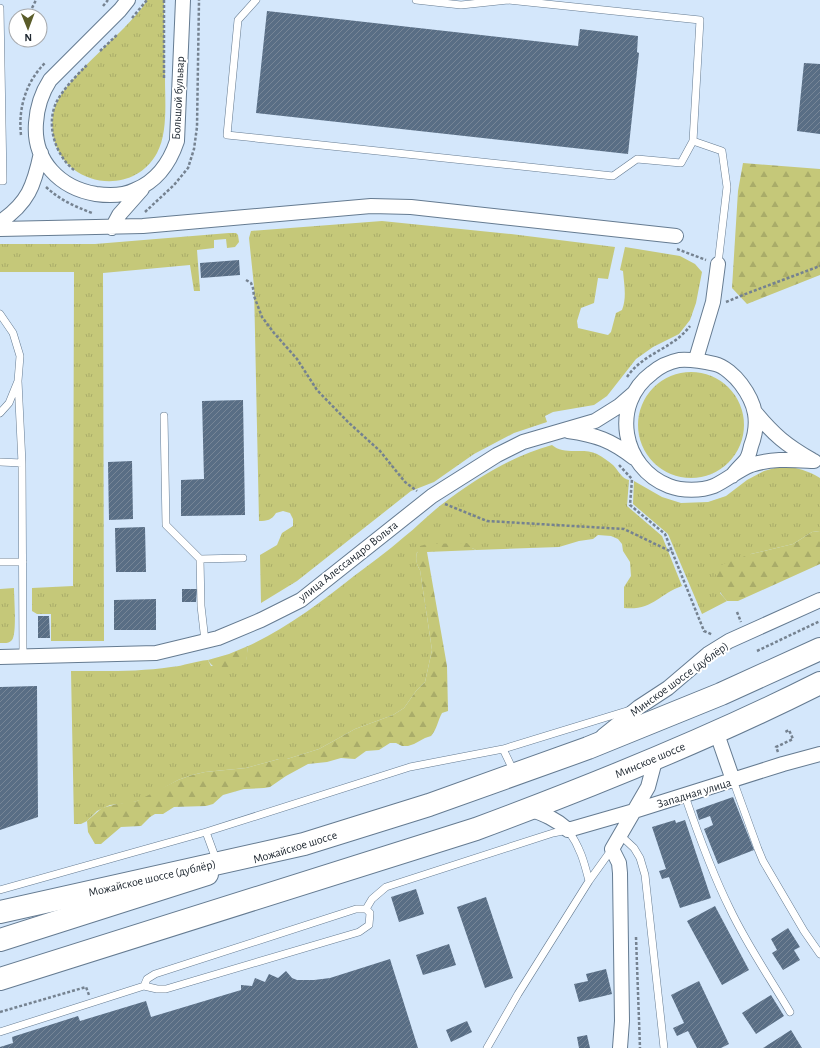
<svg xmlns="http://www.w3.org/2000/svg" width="820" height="1048" viewBox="0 0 820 1048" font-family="'Alegreya Sans',sans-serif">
  <defs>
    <pattern id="grass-tufts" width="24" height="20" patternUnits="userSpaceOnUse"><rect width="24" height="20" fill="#c5c879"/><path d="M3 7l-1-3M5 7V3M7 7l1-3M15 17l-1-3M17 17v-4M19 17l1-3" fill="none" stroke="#a9ac69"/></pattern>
    <pattern id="forest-firs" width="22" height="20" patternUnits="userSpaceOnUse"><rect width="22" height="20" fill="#c5c879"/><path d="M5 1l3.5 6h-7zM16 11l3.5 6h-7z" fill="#a9ac69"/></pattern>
    <pattern id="building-hatch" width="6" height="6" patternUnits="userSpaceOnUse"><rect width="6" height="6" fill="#596e85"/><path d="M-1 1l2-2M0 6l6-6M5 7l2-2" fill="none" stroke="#778697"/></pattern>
  </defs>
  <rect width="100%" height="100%" fill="#d4e7fb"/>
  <path fill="url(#grass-tufts)" d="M 147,0 L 164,0 C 164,26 164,52 165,79 C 165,101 168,133 157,153 C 132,199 61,186 53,134 C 52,126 52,118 54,110 C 57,99 64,90 71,82 C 87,63 106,46 124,28 C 132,19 141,11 147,0 Z
    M 382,221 L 511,234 L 615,247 L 608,279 L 598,278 L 594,303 L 581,308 L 577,321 L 578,328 L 608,335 L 611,332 L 616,313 L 622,310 C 627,297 624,284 623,271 L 620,270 L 625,247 L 680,256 L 695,264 L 702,272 L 696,303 L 690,320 L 679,334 L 653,347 L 636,359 L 607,396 L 594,405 L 553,412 L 545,416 L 547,422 L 514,433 L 474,454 L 434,482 L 411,491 L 297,581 L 261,603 L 260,555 L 277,545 L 282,533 L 293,526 L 293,519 L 290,513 L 283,511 L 276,513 C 272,520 267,521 259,521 L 254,286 L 249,238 L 251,231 Z
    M 229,233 L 236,233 L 238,235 L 239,242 L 235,247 L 227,248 L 226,239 L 214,240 L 214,248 L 197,250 L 200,291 L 194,291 L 190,265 L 103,273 L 104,641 L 51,641 L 51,614 L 37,614 L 32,611 L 32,588 L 73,586 L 74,272 L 0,272 L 0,244 L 95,244 Z
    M638 425a53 53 0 1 1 106 0a53 53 0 1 1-106 0Z
    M 552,445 C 564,456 584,447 597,454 C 603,457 608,461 613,465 C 618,470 622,479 629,480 L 627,506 L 662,536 L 682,586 C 659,594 652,611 624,608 L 624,587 L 631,576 L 630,562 L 623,551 L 622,544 L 618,539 L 611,536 L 598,535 L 593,539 L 579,541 L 559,547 L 476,550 L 472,548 L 417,552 C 416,559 416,564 420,570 L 432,650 L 425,682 L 416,691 L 404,708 L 393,715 L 355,729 L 319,749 L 287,759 L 279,759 L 246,768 L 205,772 L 192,775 L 178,780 L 144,799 L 130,803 L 110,805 L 97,811 L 87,821 L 81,824 L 74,824 L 71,671 C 105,671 138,672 171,667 C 184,666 195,661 208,660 L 211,666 L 246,660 L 248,646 C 287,628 320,603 354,576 C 371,563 388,551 404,537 C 417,527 428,515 441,505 C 474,480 511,456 552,445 Z
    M 782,466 C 796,467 809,471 820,478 L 820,531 L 812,532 L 793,544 L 751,554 L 720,593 L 727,601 L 702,614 L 668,534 L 633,504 L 634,481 L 662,497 L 681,503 L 708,502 L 726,496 L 747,480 L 764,471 Z
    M 14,588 C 14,599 17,633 12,640 C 9,644 4,643 0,643 L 0,589 Z"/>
  <path fill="url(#forest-firs)" d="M 743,163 L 820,169 L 820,275 L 747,304 L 732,288 L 738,191 Z
    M 820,531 L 820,564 L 738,601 L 727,601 C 719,592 716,585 716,572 L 723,564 L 751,554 L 793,544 L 812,532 Z
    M 467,543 L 472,548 L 476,550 L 427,552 L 447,666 L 448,711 L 442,713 C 438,720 437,729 431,736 L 425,738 L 414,744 L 408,746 L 402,746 L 396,743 L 390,743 L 379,750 L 366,751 L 355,759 L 341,758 L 327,762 L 308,764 L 286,776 L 270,787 L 264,788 L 244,789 L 223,795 L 213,804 L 206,806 L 174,807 L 163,814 L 155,814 L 150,817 L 141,826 L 121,827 L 101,844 L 95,844 L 88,832 L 87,821 L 102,808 L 117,804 L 137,801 L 178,780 L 192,775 L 205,772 L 246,768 L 279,759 L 287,759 L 319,749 L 355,729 L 393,715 L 404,708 L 416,691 L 425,682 L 432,650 L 420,570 C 415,562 415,555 420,546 L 427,544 Z
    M 248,646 C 247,651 248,658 245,662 C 237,675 215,673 208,660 L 229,654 Z"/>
  <path fill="url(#building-hatch)" d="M 267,11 L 578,46 L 580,29 L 638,36 L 637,52 L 639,53 L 628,154 L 256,113 Z
    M 804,63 L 820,64 L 820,134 L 797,131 Z
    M 239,260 L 240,275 L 201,278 L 200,263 Z
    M 243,400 L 245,515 L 181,516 L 181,480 L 204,479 L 202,401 Z
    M 132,461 L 133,519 L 109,520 L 108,462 Z
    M 145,527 L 146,572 L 116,572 L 115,528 Z
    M 182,589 L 197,589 L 196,602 L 182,602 Z
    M 156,599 L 156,630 L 114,630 L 114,600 Z
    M 38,616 L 49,616 L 50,638 L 38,638 Z
    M 37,686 L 38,817 L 0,830 L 0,687 Z
    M 733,797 L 754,850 L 718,864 L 704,829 L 713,825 L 710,816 L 699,820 L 696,810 Z
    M 675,820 L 676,823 L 685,820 L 711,898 L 680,908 L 669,877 L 662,879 L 659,871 L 666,869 L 652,827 Z
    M 416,889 L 424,914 L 399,922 L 391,897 Z
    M 486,897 L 513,978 L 485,988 L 457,907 Z
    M 715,906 L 749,970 L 722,985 L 687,921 Z
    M 788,928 L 800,947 L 794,950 L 800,960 L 783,970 L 772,953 L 777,950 L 771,939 Z
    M 449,944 L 456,965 L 423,975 L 416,955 Z
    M 390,959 L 418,1048 L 0,1048 L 0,1047 L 13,1043 L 12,1037 L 78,1016 L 80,1021 L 146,1001 L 151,1017 L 241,990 L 241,985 L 252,986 L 255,978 L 265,982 L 269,974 L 278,978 L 286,971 L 292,978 L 297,980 L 314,980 L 330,978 Z
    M 606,969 L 612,994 L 579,1002 L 574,984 L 588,981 L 586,974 Z
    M 699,981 L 729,1044 L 721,1048 L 697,1048 L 688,1031 L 677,1036 L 673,1028 L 684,1023 L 671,995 Z
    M 771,995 L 784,1016 L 756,1034 L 742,1013 Z
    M 467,1021 L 472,1032 L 451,1042 L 446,1030 Z
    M 791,1030 L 802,1048 L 763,1048 Z
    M 587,1035 L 590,1048 L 579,1048 L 577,1037 Z"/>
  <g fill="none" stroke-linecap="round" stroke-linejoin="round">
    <g stroke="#657b91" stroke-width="8">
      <path id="service" d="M 256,0 L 238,20 L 227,135 L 613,176 L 637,159 L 681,163 L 693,141 L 700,20 L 508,0 L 461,5 L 416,0
        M 0,8 L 3,181 L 0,181
        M 693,141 L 722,151 L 727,187 L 718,264
        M 0,314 L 13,333 L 20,356 L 18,381 L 9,403 L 0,413
        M 18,381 L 22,463 L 23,656
        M 164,416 L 166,525 L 200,559 L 201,606 L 205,641
        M 0,462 L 22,463
        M 200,559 L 243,558
        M 0,562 L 23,562
        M 503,749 L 630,710
        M 733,780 L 758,849 L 763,861 L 804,931 L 820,954
        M 685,796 C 698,834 712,873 730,909 C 747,945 770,978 790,1012
        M 206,832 L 217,862
        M 620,835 L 634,848 L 640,858 L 645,875 L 664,1048
        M 589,881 L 612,849
        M 0,890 L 206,832 L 410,767 L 503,749 L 514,772
        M 366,909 L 372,899 L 386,887 L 553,833 L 568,830 C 580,847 584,861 589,881 L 518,994 L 487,1048
        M 0,1032 L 144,986 L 157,989 L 166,989 L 359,932 L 369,925 L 370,913 L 366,909 L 356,909 L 155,974 L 147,979 L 144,986"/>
    </g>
    <g stroke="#657b91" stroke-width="16">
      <path id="minor" d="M 128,0 L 120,10 L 50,80 C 41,94 37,106 36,123 C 33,161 60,188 96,194 C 110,196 123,196 135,190 C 157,181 170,162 177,141 L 183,0
        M 0,222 C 28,203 34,186 41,153
        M 112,228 L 119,215 L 142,189
        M 0,229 L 143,226 L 371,206 L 411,207 L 676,236
        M 696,359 L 713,302 L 718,264
        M 755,412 C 774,435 786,445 812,460
        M 568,431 C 596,435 611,440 634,458
        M 732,476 C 736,470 742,465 746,460 C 749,456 750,450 751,446 C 760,422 756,404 741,384 C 735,376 724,366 715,364 C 702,361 691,359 679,360 C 669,362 659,367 652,373 C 610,404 622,468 669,486 C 682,491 701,491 714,486 C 727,480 738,470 751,465 C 772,458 793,460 814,461
        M 0,657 L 156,653 L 218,638 L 261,620 L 301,600 L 432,496 L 497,455 L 523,442 L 595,421 L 619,406 L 634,393
        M 716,731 L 733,780
        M 603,736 L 639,707 L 668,688 L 708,654 L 729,641 L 820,600
        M 529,809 C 544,814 556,819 568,830 L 634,811 L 783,764 L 820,754
        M 620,1048 L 622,1021 L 620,873 L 619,863 L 612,849 L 648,787 L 656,757"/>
    </g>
    <g stroke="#657b91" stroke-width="24">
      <path id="primary" d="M 0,940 L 207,874"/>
    </g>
    <g stroke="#657b91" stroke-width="24">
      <path id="trunk" d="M 0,912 L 304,844 L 429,805 L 588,748 L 721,694 L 820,649
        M 0,979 L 476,829 C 592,786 709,739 820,683"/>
    </g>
    <path stroke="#758290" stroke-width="2.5" stroke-dasharray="3 2" stroke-linecap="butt" d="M 164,0 L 164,78
      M 103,6 L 108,0
      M 32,8 L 36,0
      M 132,18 L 147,0
      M 100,51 L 118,34
      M 21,135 C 18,108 26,82 45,63
      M 74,170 C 55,155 46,125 56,103 C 63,89 76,76 87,65
      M 46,187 C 60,200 74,206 92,213
      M 145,212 L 174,185 L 188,168 L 194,149 L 197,127 L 199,0
      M 677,249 L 706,260
      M 246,280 L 251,283 L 253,288 L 254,296 L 262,317 L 274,333 L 297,359 L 317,390 L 348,422 L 380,451 L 405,482 L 417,491
      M 726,302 L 748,293 L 820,266
      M 627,377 C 643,353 673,349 690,326
      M 619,465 L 632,479 L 630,505 L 665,534 L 704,631 L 713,635
      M 445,504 L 487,521 L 624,529 L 672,552
      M 737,612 L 741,622
      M 757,651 L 820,621
      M 778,752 L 776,747 L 793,739 L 789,730 L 785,732
      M 636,937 L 640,1048
      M 0,1012 L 86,987 L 89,995"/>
    <use href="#service" stroke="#fff" stroke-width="7"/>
    <use href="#minor" stroke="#fff" stroke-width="14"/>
    <use href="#primary" stroke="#fff" stroke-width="22"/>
    <use href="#trunk" stroke="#fff" stroke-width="22"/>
  </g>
  <g text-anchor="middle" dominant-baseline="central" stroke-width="4" stroke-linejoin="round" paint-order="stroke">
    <g font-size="12" fill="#202932" stroke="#fff">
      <text transform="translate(178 98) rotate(-87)">Большой бульвар</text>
      <text transform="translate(348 561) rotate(-38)">улица Алессандро Вольта</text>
      <text transform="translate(679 679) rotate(-36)">Минское шоссе (дублёр)</text>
      <text transform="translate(650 760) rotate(-23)">Минское шоссе</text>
      <text transform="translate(694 793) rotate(-17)">Западная улица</text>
      <text transform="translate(295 847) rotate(-17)">Можайское шоссе</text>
      <text transform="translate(152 878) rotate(-13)">Можайское шоссе (дублёр)</text>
    </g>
  </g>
  <g transform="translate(28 28) rotate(179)"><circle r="19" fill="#ffffff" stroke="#a6a9ad"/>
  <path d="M0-3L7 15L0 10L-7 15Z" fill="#5a5c29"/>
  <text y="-6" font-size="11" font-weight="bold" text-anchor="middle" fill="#202932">N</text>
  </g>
</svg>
